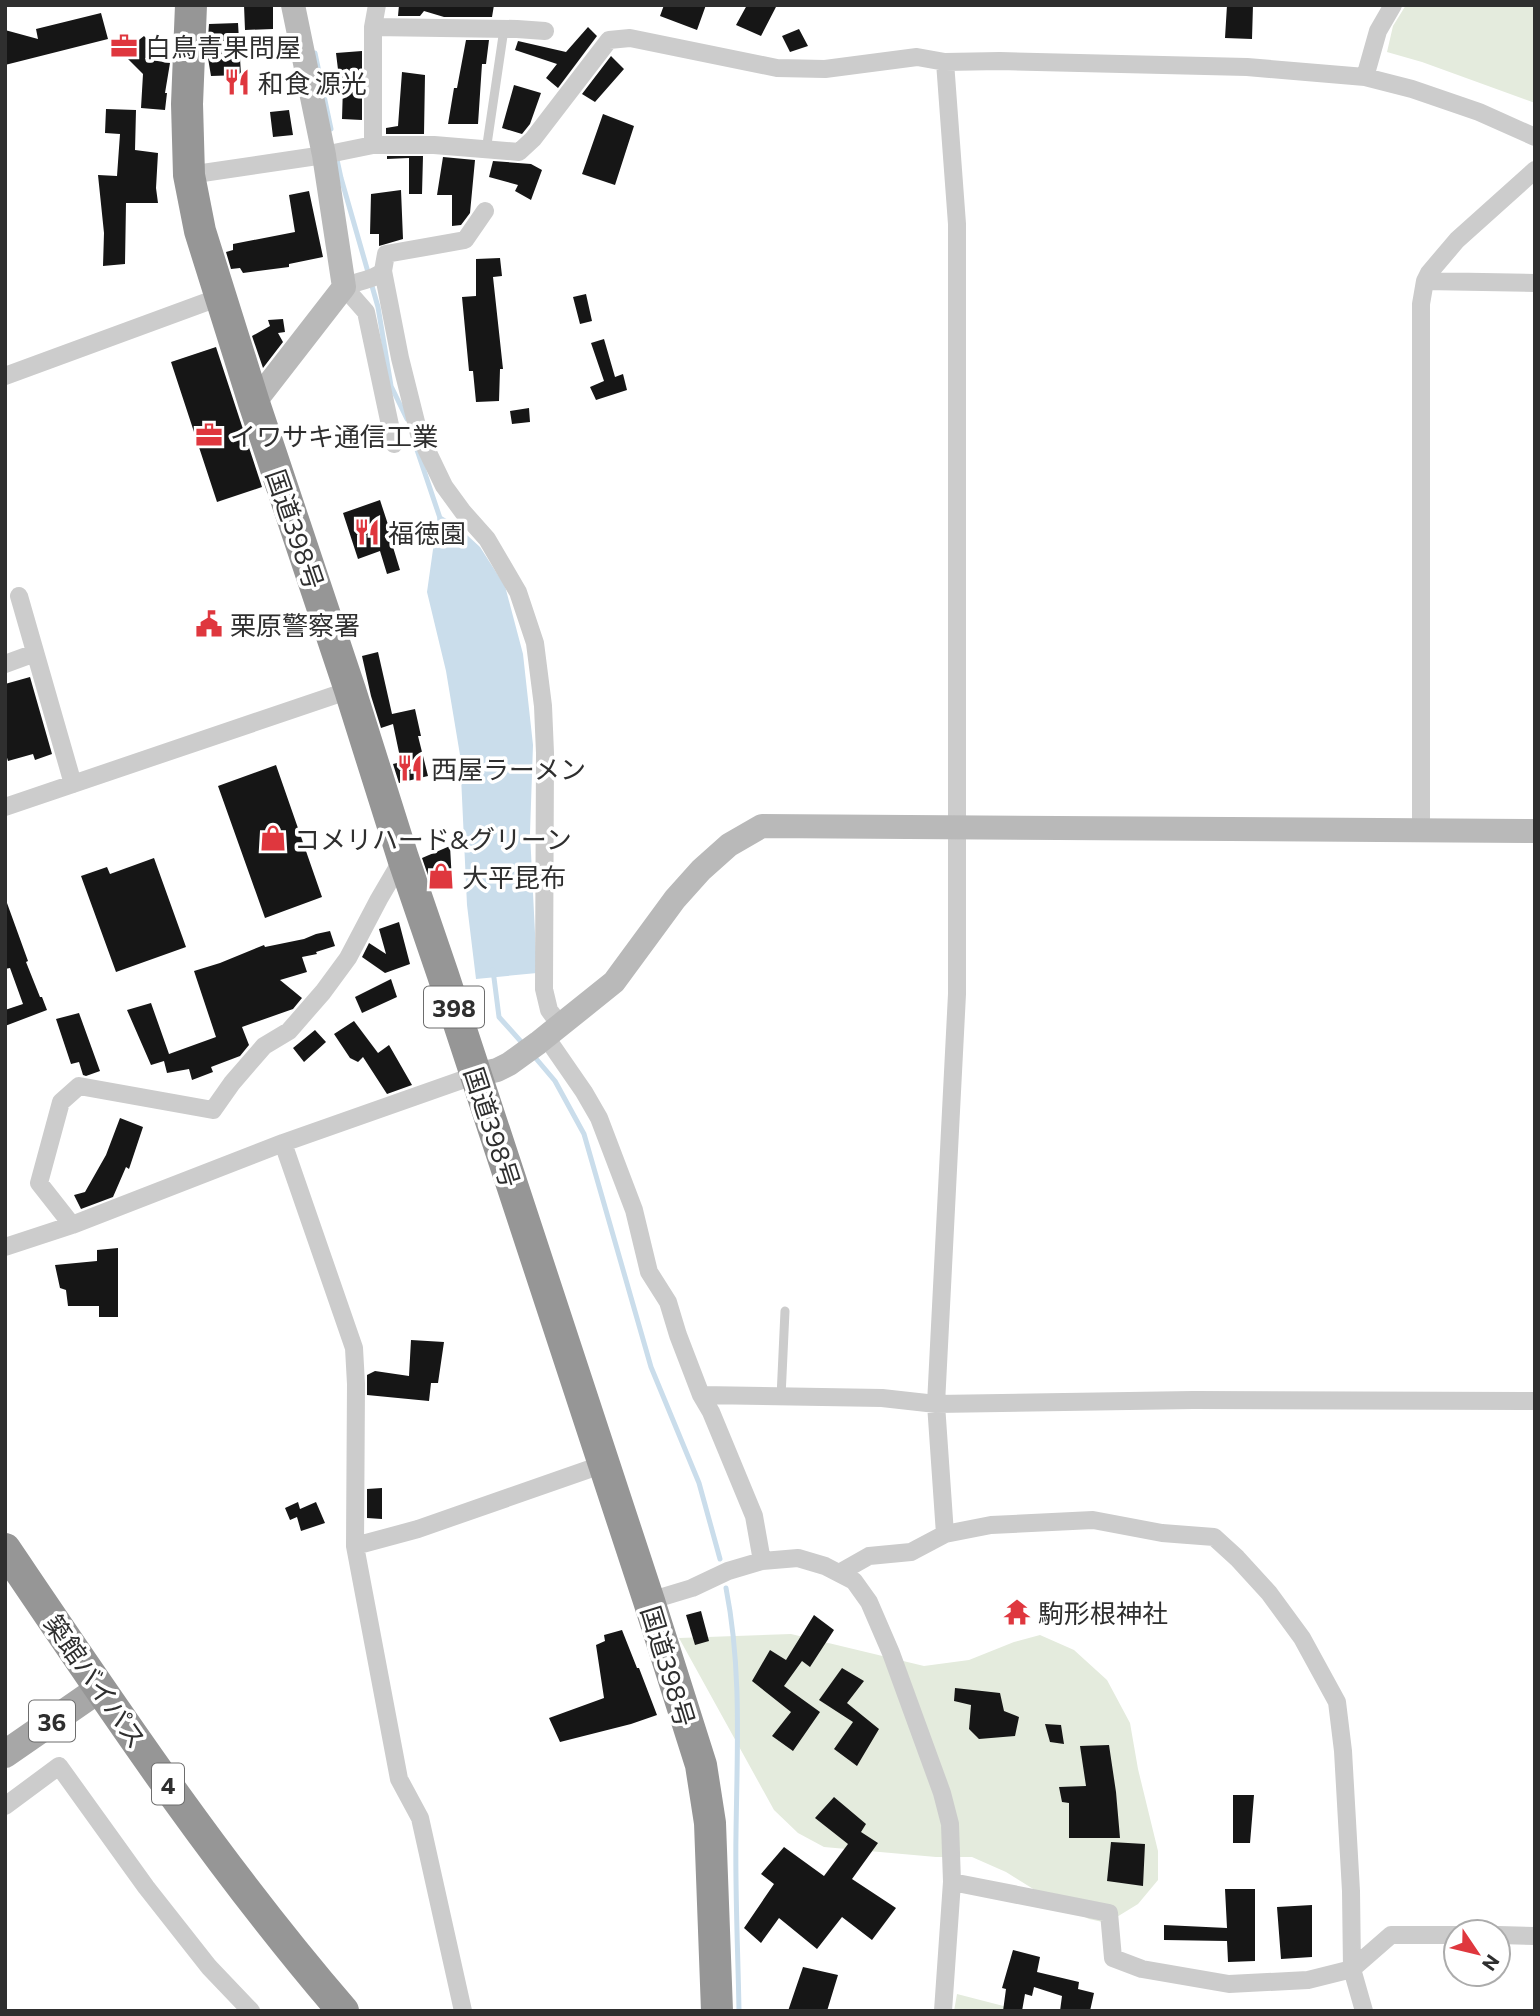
<svg xmlns="http://www.w3.org/2000/svg" width="1540" height="2016" viewBox="0 0 1540 2016" font-family="Commissioner,'Noto Sans JP',sans-serif">
  <rect width="100%" height="100%" fill="#fff"/>
  <path fill="#e4ebdd" d="M 1406,5 L 1535,5 L 1535,103 L 1422,62 L 1387,52 L 1393,26 Z
    M 791,1634 L 924,1666 L 969,1660 L 1014,1642 L 1040,1635 L 1074,1650 L 1107,1680 L 1130,1723 L 1138,1769 L 1158,1851 L 1158,1880 L 1138,1904 L 1107,1923 L 1089,1919 L 1059,1905 L 1006,1872 L 972,1857 L 936,1857 L 824,1847 L 798,1833 L 774,1810 L 679,1638 Z
    M 957,1994 L 1023,2011 L 954,2011 Z"/>
  <path fill="#caddeb" d="M 438,514 L 455,524 L 480,547 L 505,586 L 523,654 L 533,745 L 530,833 L 537,973 L 476,979 L 467,905 L 460,755 L 446,671 L 427,592 Z"/>
  <g fill="none" stroke-linecap="round" stroke-linejoin="round">
    <path stroke="#caddeb" stroke-width="5" d="M 315,53 L 331,129
      M 336,155 L 341,178 L 378,307 L 391,386 L 407,419
      M 414,441 L 440,518
      M 493,970 L 499,1017 L 524,1045
      M 533,1055 L 555,1081 L 584,1134 L 651,1367 L 699,1483 L 720,1559
      M 726,1588 C 742,1669 737,1751 736,1834 C 735,1893 738,1952 739,2011"/>
  </g>
  <path fill="#161616" d="M 244,5 L 273,5 L 273,29 L 245,30 Z
    M 399,5 L 494,5 L 492,17 L 444,17 L 424,11 L 420,16 L 398,16 Z
    M 664,5 L 706,5 L 697,30 L 660,16 Z
    M 747,5 L 777,5 L 761,36 L 736,25 Z
    M 1227,5 L 1253,5 L 1252,39 L 1225,38 Z
    M 101,13 L 108,39 L 5,65 L 5,30 L 38,39 L 36,29 Z
    M 238,23 L 241,75 L 211,76 L 207,52 L 209,24 Z
    M 588,27 L 597,36 L 558,88 L 546,78 L 557,64 L 515,50 L 518,41 L 566,52 Z
    M 799,29 L 808,46 L 790,52 L 782,36 Z
    M 144,36 L 155,48 L 145,59 L 170,63 L 165,93 L 167,93 L 165,110 L 141,108 L 143,74 L 122,53 Z
    M 466,40 L 489,40 L 486,64 L 482,64 L 478,124 L 448,124 L 454,88 L 457,88 Z
    M 362,51 L 362,120 L 342,119 L 343,86 L 340,86 L 336,53 Z
    M 611,56 L 624,69 L 595,102 L 582,94 Z
    M 402,72 L 425,75 L 424,134 L 386,134 L 386,128 L 398,126 Z
    M 514,85 L 541,93 L 530,124 L 522,134 L 502,128 Z
    M 106,109 L 136,110 L 135,150 L 158,153 L 156,188 L 158,203 L 126,203 L 125,264 L 103,266 L 104,233 L 98,175 L 117,176 L 120,134 L 105,133 Z
    M 289,110 L 293,135 L 273,137 L 270,112 Z
    M 603,114 L 634,126 L 615,185 L 582,174 Z
    M 387,156 L 423,156 L 422,194 L 409,194 L 409,158 L 387,159 Z
    M 443,157 L 475,160 L 470,213 L 461,225 L 452,226 L 452,195 L 437,195 Z
    M 493,161 L 531,164 L 542,170 L 531,200 L 515,191 L 518,185 L 489,177 Z
    M 401,190 L 403,239 L 379,246 L 379,234 L 370,234 L 371,194 Z
    M 309,191 L 323,257 L 289,264 L 289,267 L 243,273 L 240,268 L 231,269 L 226,252 L 233,250 L 233,244 L 295,232 L 289,195 Z
    M 500,258 L 502,276 L 493,277 L 503,369 L 500,369 L 499,401 L 476,402 L 473,371 L 469,371 L 462,297 L 476,296 L 476,259 Z
    M 586,294 L 592,321 L 580,324 L 573,297 Z
    M 283,319 L 285,332 L 278,333 L 283,342 L 263,368 L 252,336 L 270,326 L 268,320 Z
    M 604,339 L 615,377 L 623,374 L 627,390 L 596,400 L 590,387 L 604,381 L 591,343 Z
    M 216,347 L 262,487 L 217,502 L 171,362 Z
    M 529,408 L 530,422 L 512,424 L 510,411 Z
    M 380,500 L 395,546 L 393,547 L 400,570 L 387,574 L 380,551 L 358,559 L 343,513 Z
    M 378,652 L 392,714 L 415,709 L 421,736 L 418,736 L 428,776 L 399,783 L 393,764 L 401,762 L 393,724 L 381,728 L 371,696 L 362,656 Z
    M 30,677 L 52,754 L 35,760 L 33,754 L 8,761 L 5,751 L 5,684 Z
    M 276,765 L 322,897 L 265,918 L 218,786 Z
    M 450,846 L 452,882 L 432,887 L 422,858 Z
    M 154,858 L 186,947 L 116,972 L 81,876 L 107,867 L 110,874 Z
    M 7,903 L 28,961 L 26,962 L 40,997 L 42,997 L 47,1010 L 5,1026 L 5,1010 L 23,1004 L 10,968 L 5,969 L 5,904 Z
    M 399,922 L 410,964 L 385,973 L 362,957 L 369,943 L 386,954 L 379,929 Z
    M 330,931 L 335,946 L 316,952 L 317,954 L 302,957 L 307,972 L 280,980 L 302,998 L 293,1009 L 242,1027 L 249,1045 L 240,1056 L 211,1067 L 213,1072 L 192,1080 L 189,1069 L 167,1073 L 164,1061 L 151,1065 L 127,1010 L 151,1003 L 169,1054 L 216,1037 L 194,971 L 220,963 L 264,945 L 265,947 L 304,939 L 316,934 Z
    M 391,979 L 397,997 L 362,1013 L 355,997 Z
    M 79,1013 L 100,1071 L 86,1076 L 83,1075 L 79,1062 L 71,1064 L 56,1019 Z
    M 354,1021 L 378,1053 L 389,1045 L 412,1085 L 387,1094 L 363,1057 L 358,1062 L 350,1058 L 334,1034 Z
    M 315,1030 L 326,1042 L 304,1062 L 293,1048 Z
    M 120,1118 L 143,1127 L 129,1169 L 126,1167 L 113,1197 L 81,1209 L 74,1195 L 85,1192 L 106,1155 Z
    M 118,1248 L 118,1317 L 99,1317 L 99,1306 L 68,1306 L 66,1290 L 60,1288 L 55,1265 L 97,1261 L 97,1250 Z
    M 411,1340 L 444,1342 L 438,1383 L 431,1383 L 429,1401 L 367,1395 L 367,1375 L 375,1371 L 409,1376 Z
    M 382,1488 L 382,1519 L 367,1518 L 367,1489 Z
    M 298,1502 L 300,1509 L 316,1502 L 325,1523 L 301,1531 L 297,1517 L 290,1520 L 285,1508 Z
    M 701,1611 L 709,1641 L 695,1645 L 686,1615 Z
    M 814,1615 L 834,1630 L 810,1667 L 802,1661 L 784,1686 L 820,1712 L 793,1751 L 772,1736 L 791,1712 L 752,1681 L 770,1650 L 786,1660 Z
    M 622,1630 L 637,1668 L 639,1668 L 657,1715 L 631,1724 L 560,1742 L 549,1718 L 604,1698 L 596,1645 L 605,1641 L 604,1635 Z
    M 842,1668 L 864,1681 L 847,1703 L 879,1729 L 857,1766 L 834,1749 L 853,1722 L 819,1700 Z
    M 955,1688 L 1000,1693 L 1004,1711 L 1019,1717 L 1015,1736 L 979,1739 L 969,1729 L 971,1705 L 954,1701 Z
    M 1045,1724 L 1061,1725 L 1064,1744 L 1050,1742 Z
    M 1109,1745 L 1116,1792 L 1120,1838 L 1069,1838 L 1069,1803 L 1062,1802 L 1059,1787 L 1086,1786 L 1080,1746 Z
    M 1233,1795 L 1254,1795 L 1250,1843 L 1233,1843 Z
    M 834,1797 L 866,1824 L 861,1832 L 878,1843 L 852,1879 L 896,1908 L 872,1940 L 842,1917 L 817,1949 L 779,1918 L 761,1943 L 744,1928 L 774,1884 L 761,1874 L 784,1847 L 824,1876 L 848,1844 L 815,1818 Z
    M 1111,1842 L 1145,1844 L 1143,1886 L 1107,1881 Z
    M 1225,1889 L 1255,1889 L 1255,1961 L 1228,1962 L 1227,1941 L 1164,1940 L 1164,1925 L 1227,1928 Z
    M 1312,1905 L 1312,1957 L 1281,1959 L 1277,1907 Z
    M 1013,1950 L 1040,1957 L 1037,1972 L 1079,1982 L 1078,1989 L 1094,1993 L 1090,2011 L 1060,2011 L 1062,1996 L 1034,1987 L 1032,1996 L 1025,1994 L 1022,2011 L 1003,2011 L 1006,1989 L 1002,1988 Z
    M 803,1967 L 838,1975 L 827,2011 L 788,2011 Z"/>
  <g fill="none" stroke-linecap="round" stroke-linejoin="round">
    <path stroke="#ccc" stroke-width="9" d="M 486,151 L 504,29
      M 781,1397 L 785,1311"/>
    <path stroke="#ccc" stroke-width="18" d="M 373,27 L 517,29 L 545,31
      M 945,62 L 957,224 L 957,994 L 936,1404 L 945,1534
      M 1365,77 L 1378,31 L 1393,5
      M 373,145 L 373,27 L 377,5
      M 189,175 L 324,155 L 373,145 L 434,145 L 519,152 L 533,139 L 609,40 L 630,38 L 777,68 L 825,69 L 917,57 L 945,62 L 1000,61 L 1247,67 L 1365,77 L 1412,89 L 1479,112 L 1535,137
      M 485,211 L 465,240 L 386,254 L 383,271 L 400,358 L 419,434 L 444,486 L 463,512 L 487,539 L 518,592 L 535,643 L 543,706 L 545,753 L 544,989 L 549,1010 L 560,1025
      M 383,271 C 375,280 356,281 344,287 L 366,312 L 394,444
      M 1425,281 L 1535,283
      M 5,376 L 220,297
      M 19,596 L 73,784
      M 5,664 L 35,653
      M 5,807 L 350,690
      M 1421,830 L 1421,304 L 1425,281 L 1429,273 L 1457,240 L 1535,170
      M 546,1037 L 584,1092 L 599,1118 L 634,1210 L 649,1272 L 668,1302 L 678,1335 L 701,1395 L 711,1412 L 754,1516 L 762,1561
      M 283,1143 L 354,1348 L 356,1384 L 355,1546 L 399,1779 L 420,1818 L 463,2011
      M 72,1225 L 39,1183 L 61,1102 L 79,1086 L 213,1110 L 232,1083 L 264,1046 L 289,1031 L 323,992 L 348,958 L 379,899 L 403,858
      M 5,1247 L 72,1225 L 283,1143 L 476,1075
      M 701,1395 L 882,1398 L 936,1404 L 1193,1400 L 1535,1401
      M 355,1546 L 418,1529 L 604,1464
      M 839,1573 L 869,1556 L 911,1552 L 945,1534 L 991,1525 L 1093,1520 L 1162,1533 L 1214,1537 L 1237,1558 L 1269,1593 L 1302,1638 L 1337,1702 L 1343,1751 L 1351,1891 L 1352,1969 L 1364,2011
      M 649,1601 L 692,1588 L 728,1571 L 762,1561 L 798,1558 L 825,1566 L 854,1581 L 869,1602 L 891,1653 L 942,1793 L 950,1824 L 952,1882 L 943,2011
      M 5,1806 L 59,1766 L 146,1887 L 209,1967 L 251,2011
      M 952,1882 L 1109,1913 L 1113,1958 L 1142,1969 L 1229,1984 L 1308,1980 L 1352,1969 L 1391,1935 L 1456,1935
      M 1498,1935 L 1535,1936"/>
    <path stroke="#b9b9b9" stroke-width="24" d="M 254,403 L 344,287 L 324,155 L 293,5
      M 476,1075 L 497,1070 L 509,1064 L 538,1043 L 614,982 L 675,899 L 701,870 L 729,845 L 762,826 L 1535,831"/>
    <path stroke="#a7a7a7" stroke-width="28" d="M 5,1754 L 99,1689"/>
    <path stroke="#969696" stroke-width="32" d="M 191,5 L 187,104 L 189,175 L 200,231 L 254,403 L 350,690 L 403,858 L 443,975 L 649,1601 L 701,1765 L 710,1823 L 717,2011
      M 5,1549 C 112,1707 218,1866 343,2011"/>
  </g>
  <defs>
    <g id="office-bare" transform="scale(2.1)"><path d="M-6-3h4V-5.5h4V-3h4V5H-6ZM-1-4.5V-3h2v-1.5ZM-6 0V1H6V0Z" fill="#df373e" stroke="#fff" stroke-width="2.5" paint-order="stroke"/></g>
    <g id="restaurant-bare" transform="scale(2.1)"><path d="M-5-6h1v4h1v-4h1v4h1v-4h1v5L-1.5 .5V6h-2V.5L-5-1ZM5-6V6H3V1.5H1.5Q1.5-4 5-6Z" fill="#df373e" stroke="#fff" stroke-width="2.5" paint-order="stroke"/></g>
    <g id="civic-bare" transform="scale(2.1)"><path d="M-.6-6.5H3V-4.5H.6V-3L4-1V1h2V6H-6V1h2V-1L-.6-3ZM-1.2 2.5V6h2.4V2.5Z" fill="#df373e" stroke="#fff" stroke-width="2.5" paint-order="stroke"/></g>
    <g id="shop-bare" transform="scale(2.1)"><path d="M-5-2.5h2.3a2.7 3.5 0 0 1 5.4 0H5L5.5 6h-11ZM-1.5-2.5h3a1.5 2.3 0 0 0-3 0Z" fill="#df373e" stroke="#fff" stroke-width="2.5" paint-order="stroke"/></g>
    <g id="temple-bare" transform="scale(2.1)"><path d="M0-6L5-2H3V0L6.5 2.5H4V6H1.5V3h-3V6H-4V2.5H-6.5L-3 0V-2H-5Z" fill="#df373e" stroke="#fff" stroke-width="2.5" paint-order="stroke"/></g>
  </defs>
  <g fill-rule="evenodd">
    <use href="#office-bare" x="124" y="46"/>
    <use href="#restaurant-bare" x="237" y="82"/>
    <use href="#office-bare" x="209" y="435"/>
    <use href="#restaurant-bare" x="367" y="532"/>
    <use href="#civic-bare" x="209" y="624"/>
    <use href="#restaurant-bare" x="410" y="768"/>
    <use href="#shop-bare" x="273" y="838"/>
    <use href="#shop-bare" x="441" y="876"/>
    <use href="#temple-bare" x="1017" y="1612"/>
  </g>
  <g text-anchor="middle" dominant-baseline="central" stroke-width="7" stroke-linejoin="round" paint-order="stroke">
    <g fill="#fff" stroke="#6d6d6d" stroke-width="2">
      <rect x="424" y="986.5" width="60" height="41" rx="5"/>
      <rect x="29" y="1700.5" width="46" height="41" rx="5"/>
      <rect x="152" y="1763.5" width="32" height="41" rx="5"/>
    </g>
    <g font-size="24" font-weight="bold" fill="#2f2f2f">
      <text x="454" y="1007">398</text>
      <text x="52" y="1721">36</text>
      <text x="168" y="1784">4</text>
    </g>
    <g font-size="26" fill="#2f2f2f" stroke="#fff" text-anchor="start">
      <text x="145" y="46">白鳥青果問屋</text>
      <text x="258" y="82">和食 源光</text>
      <text x="230" y="435">イワサキ通信工業</text>
      <text x="388" y="532">福徳園</text>
      <text x="230" y="624">栗原警察署</text>
      <text x="431" y="768">西屋ラーメン</text>
      <text x="294" y="838">コメリハード&amp;グリーン</text>
      <text x="462" y="876">大平昆布</text>
      <text x="1038" y="1612">駒形根神社</text>
    </g>
    <g font-size="26" fill="#2f2f2f" stroke="#fff">
      <text transform="translate(296 529) rotate(71)">国道398号</text>
      <text transform="translate(493 1127) rotate(72)">国道398号</text>
      <text transform="translate(669 1666) rotate(73)">国道398号</text>
      <text transform="translate(96 1681) rotate(55)">築館バイパス</text>
    </g>
  </g>
  <rect width="1540" height="2016" fill="none" stroke="#2f2f2f" stroke-width="14"/>
  <g transform="translate(1477 1953) rotate(125)"><circle r="33" fill="#ffffff" stroke="#acacac" stroke-width="2"/>
  <path d="M0-5L12 26L0 18L-12 26Z" fill="#df373e"/>
  <text y="-10" font-size="19" font-weight="bold" text-anchor="middle" fill="#2f2f2f">N</text>
  </g>
</svg>
